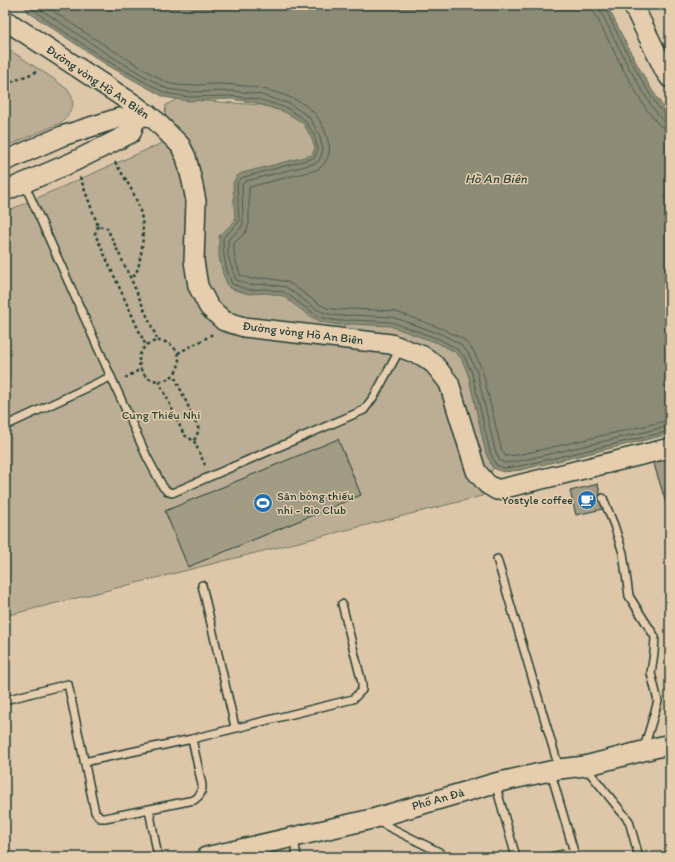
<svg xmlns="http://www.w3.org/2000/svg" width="675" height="862" viewBox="0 0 675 862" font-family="Itim,sans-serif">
  <rect width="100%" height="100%" fill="#dec7a9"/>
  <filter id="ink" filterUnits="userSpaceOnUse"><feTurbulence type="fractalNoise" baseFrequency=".025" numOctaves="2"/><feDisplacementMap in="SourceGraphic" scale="8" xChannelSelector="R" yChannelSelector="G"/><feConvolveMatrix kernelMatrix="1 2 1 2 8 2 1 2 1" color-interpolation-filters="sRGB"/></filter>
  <g filter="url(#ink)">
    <path fill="#bbae94" stroke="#6d7664" d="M 5,47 L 51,77 L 67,89 L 72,97 L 73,106 L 63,122 L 5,147 Z
      M 177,99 L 262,105 L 314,121 L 390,315 L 464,353 L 486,453 L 493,468 L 482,496 L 5,616 L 5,212 L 162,143 L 166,105 Z"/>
    <path fill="#8b8b76" stroke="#606c5c" d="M 23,5 L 607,5 C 626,43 644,82 670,116 L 670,434 L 521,470 L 503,472 L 493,468 L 486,453 L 468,374 L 461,358 L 455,352 L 438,343 L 390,326 L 352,324 L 339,325 L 322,322 L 311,317 L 283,296 L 266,293 L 249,294 L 229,288 L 223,274 L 219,257 L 219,236 L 235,221 L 233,183 L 237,176 L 242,173 L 312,155 L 315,148 L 311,137 L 303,123 L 285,112 L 256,103 L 232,99 L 189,101 L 164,97 L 107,65 L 46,24 L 28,12 Z"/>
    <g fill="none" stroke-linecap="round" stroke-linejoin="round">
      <path stroke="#4a5c4e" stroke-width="1" d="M 28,5 L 48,21 L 109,62 L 165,93 L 189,97 L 233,96 L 257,99 L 287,108 L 305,120 L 314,135 L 318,149 L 314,158 L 244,177 L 240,179 L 237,183 L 239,222 L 223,238 C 223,256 225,267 232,284 L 249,290 L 266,289 L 284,292 L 313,313 L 323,318 L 339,321 L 352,320 L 391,322 L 439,339 L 457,349 L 464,356 L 472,373 L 490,452 L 496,465 L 504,468 L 520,466 L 670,431
        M 34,5 L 112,57 L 167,89 L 189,92 L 234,91 L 258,94 L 290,104 L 309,117 L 319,134 L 323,150 L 319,161 L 313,164 L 246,181 L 242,185 L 243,223 L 241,228 L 228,240 L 228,256 L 236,280 L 250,285 L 266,284 L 286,287 L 316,309 L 325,313 L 339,316 L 352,315 L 392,317 L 441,334 L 460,344 L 468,353 L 477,372 L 495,450 L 500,461 L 505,463 L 519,461 L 670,426
        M 45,5 C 75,27 107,47 139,66 C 148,71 158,79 168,83 C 183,88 201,84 216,84 C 244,84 293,91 313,112 C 321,120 327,134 329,145 C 331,155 325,166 316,170 L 249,187 L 249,224 L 246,232 L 234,243 L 234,255 L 240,275 L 251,279 L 267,278 L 288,282 L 319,304 L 327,308 L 339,310 L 352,309 L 394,311 L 443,329 L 463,339 L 473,350 L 482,369 L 501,448 L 505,456 L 518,455 L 670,420
        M 593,5 L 594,12 L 624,71 L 646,109 L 659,125 L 665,128 L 670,129
        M 599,5 L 600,10 L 629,68 L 651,105 L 662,120 L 670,123
        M 604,5 L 605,8 C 613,25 656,116 670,118"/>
    </g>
    <path fill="#a39c85" stroke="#1f3d34" d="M 338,439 L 361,495 L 188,567 L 165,511 Z
      M 670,454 L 670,516 L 652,458 Z
      M 598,484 L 603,509 L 576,515 L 570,491 Z"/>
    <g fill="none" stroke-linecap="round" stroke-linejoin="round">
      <g stroke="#1f3d34" stroke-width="10">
        <path id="lane" d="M 24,183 L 147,457 L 163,487 L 167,491 L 172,493 L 364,410 L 375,395 L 400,349
          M 5,426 L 110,377
          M 603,498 L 614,525 L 623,553 L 629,596 L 655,637 L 654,653 L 651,673 L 658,701 L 644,748
          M 497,559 L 559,768
          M 202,585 L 235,727
          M 5,700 L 68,684 L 95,812 L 100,818 L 105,818 L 194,800 C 200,796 202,793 202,785 L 192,739
          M 84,762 L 192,739 L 353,699 L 362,690 L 362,683 L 342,604
          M 586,768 L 629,821 L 639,857
          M 551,773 L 574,852 L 551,857
          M 495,783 L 516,857
          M 149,809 L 158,857
          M 377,821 L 439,852 L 443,857
          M 294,838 L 297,857"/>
      </g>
      <g stroke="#1f3d34" stroke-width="22">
        <path id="secondary" d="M 633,5 L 665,71 L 670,78
          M 5,20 L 135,105 L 155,120 L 180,145 L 186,157 L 192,181 L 196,201 L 194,261 L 198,286 L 209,307 L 224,321 L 244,327 L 391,344 L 423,356 L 434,364 L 449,383 L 476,471 L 487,484 L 497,490 L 670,448
          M 5,161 L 62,136 L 119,118 L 135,120 L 148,114
          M 5,191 L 73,162 L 131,133 L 135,120
          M 206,857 L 372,819 L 495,783 L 559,769 L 585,766 L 670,744"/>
      </g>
      <path stroke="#1f3d34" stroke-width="2.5" stroke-dasharray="3 3" stroke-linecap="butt" d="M 6,84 L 36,72
        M 5,105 C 8,97 8,92 6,84
        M 115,162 C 135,195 148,212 141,254 C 139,263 139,272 131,279
        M 80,177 L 98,226 L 107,228 L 131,279 L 158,341
        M 98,226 L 95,234 L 146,346
        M139 361a20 20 0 1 1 40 0a20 20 0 1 1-40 0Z
        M 178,353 L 203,340 L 214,333
        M 125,378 L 141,369
        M 159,381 L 184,435 L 194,441 L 199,430 L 174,375
        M 194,441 L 205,465"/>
      <use href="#lane" stroke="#e6cdae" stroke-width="7"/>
      <use href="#secondary" stroke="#e6cdae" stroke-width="19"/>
    </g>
  </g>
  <defs>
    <g id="cafe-disc" transform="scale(1)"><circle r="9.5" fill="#1f6fb2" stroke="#e6cdae"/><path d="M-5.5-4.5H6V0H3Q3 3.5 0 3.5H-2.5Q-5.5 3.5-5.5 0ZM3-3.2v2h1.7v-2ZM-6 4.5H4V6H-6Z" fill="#fff"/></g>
    <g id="stadium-disc" transform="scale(1)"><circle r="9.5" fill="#1f6fb2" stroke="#e6cdae"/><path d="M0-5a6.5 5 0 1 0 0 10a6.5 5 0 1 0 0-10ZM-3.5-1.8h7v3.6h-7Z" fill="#fff"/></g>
  </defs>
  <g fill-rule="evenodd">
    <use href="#cafe-disc" x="587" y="500"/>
    <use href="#stadium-disc" x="263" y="503"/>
  </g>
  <g text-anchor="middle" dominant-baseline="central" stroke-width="3" stroke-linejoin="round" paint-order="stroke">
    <g font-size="12" fill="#1f3d34" stroke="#e6cdae">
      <text transform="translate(98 82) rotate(34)">Đường vòng Hồ An Biên</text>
      <text transform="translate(303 333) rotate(7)">Đường vòng Hồ An Biên</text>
      <text transform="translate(438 799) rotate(-16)">Phố An Đà</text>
    </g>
    <g font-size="12" fill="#274339" stroke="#e6cdae">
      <text x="161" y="415">Cung Thiếu Nhi</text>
    </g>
    <g font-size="12" fill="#1f3d34" stroke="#e6cdae" text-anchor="start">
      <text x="277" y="496">Sân bóng thiếu<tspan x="277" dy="14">nhi - Rio Club</tspan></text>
      <text x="573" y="500" text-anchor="end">Yostyle coffee</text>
    </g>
    <g font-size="13" font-style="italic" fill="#2a453b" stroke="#e6cdae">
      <text x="496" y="178">Hồ An Biên</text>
    </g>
  </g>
  <rect width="675" height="862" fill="none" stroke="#e6cdae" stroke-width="20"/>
  <rect x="10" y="10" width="655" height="842" fill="none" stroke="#1f3d34" stroke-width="1.5" filter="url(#ink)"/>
</svg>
